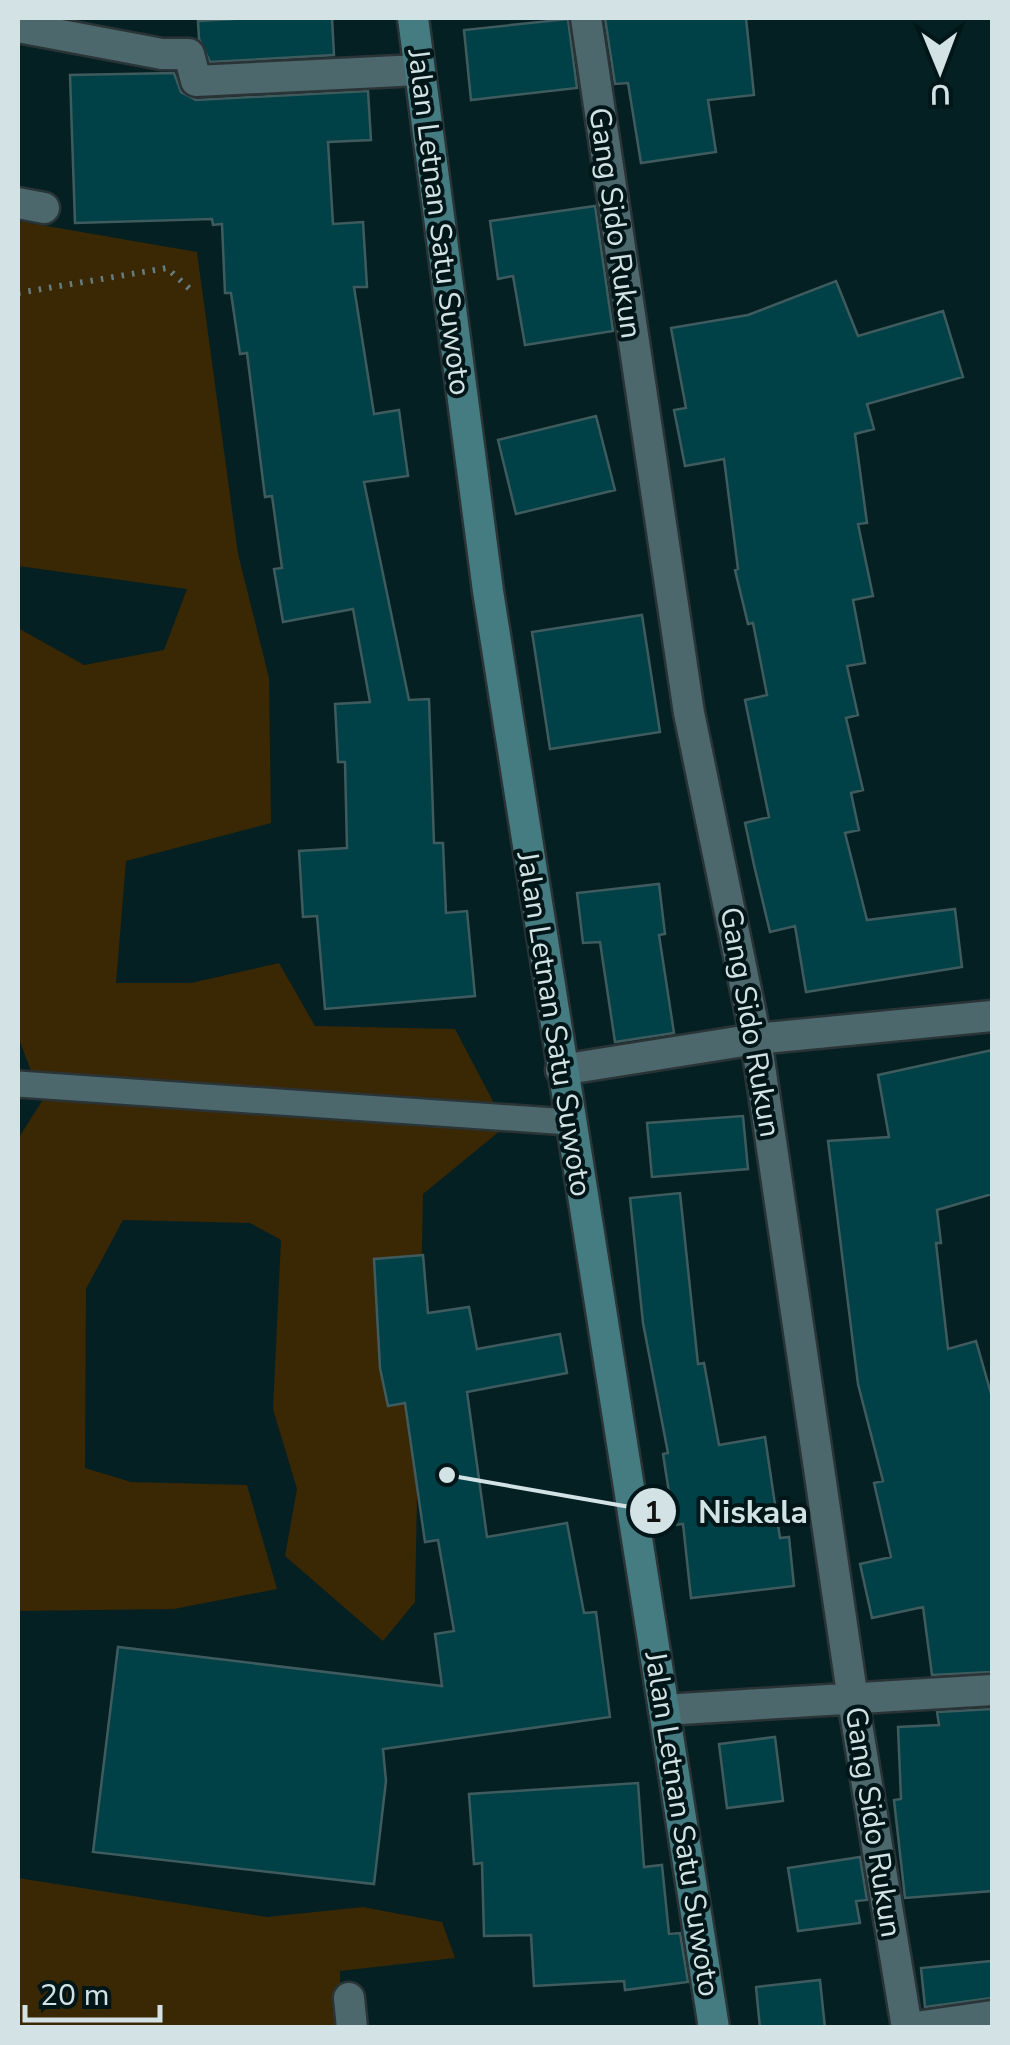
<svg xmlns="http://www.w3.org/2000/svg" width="1010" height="2045" viewBox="0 0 1010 2045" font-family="'Nunito Sans',sans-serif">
  <rect width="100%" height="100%" fill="#042023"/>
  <path fill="#3a2704" d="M 18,221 L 197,252 L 238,554 L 269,678 L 271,823 L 126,861 L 116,983 L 191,983 L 279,963 L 315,1026 L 455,1029 L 506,1126 L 423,1194 L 415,1602 L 383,1641 L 285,1556 L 297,1489 L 273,1409 L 281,1240 L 250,1223 L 123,1220 L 86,1289 L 85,1468 L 131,1482 L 247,1485 L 277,1589 L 174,1609 L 18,1611 L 18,1139 L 42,1101 L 18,1036 L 18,628 L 84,665 L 164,650 L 187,589 L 18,566 Z
    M 18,1878 L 267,1917 L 363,1907 L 442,1922 L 455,1958 L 340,1971 L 340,2027 L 18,2027 Z"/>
  <path fill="#004147" stroke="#3f5b5e" stroke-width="2.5" d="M 252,18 L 332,18 L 334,55 L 210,62 L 199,39 L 198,21 Z
    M 605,18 L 746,18 L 754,95 L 708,100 L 716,152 L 641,163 L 628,83 L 615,84 Z
    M 568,19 L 577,88 L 471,100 L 464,30 Z
    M 174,73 L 181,92 L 196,100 L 368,91 L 371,140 L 328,142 L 333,224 L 363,222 L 367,287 L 354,287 L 374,414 L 399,410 L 408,476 L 364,482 L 409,700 L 429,699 L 434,843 L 443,843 L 446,913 L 467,911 L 475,996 L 325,1009 L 317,916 L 303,917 L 299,851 L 347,848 L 345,762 L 338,762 L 335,704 L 370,702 L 353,609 L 283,622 L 274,569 L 282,568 L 272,496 L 265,497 L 247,353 L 240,354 L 231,293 L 225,293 L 222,224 L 213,225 L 212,219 L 75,223 L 70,75 Z
    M 595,206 L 613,331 L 525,345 L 513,276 L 498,279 L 490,221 Z
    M 836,281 L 858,336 L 943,311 L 963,377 L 867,404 L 874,429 L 855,434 L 867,523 L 858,524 L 873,596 L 853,600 L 865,663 L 847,666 L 858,715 L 846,718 L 863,790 L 851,793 L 859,830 L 845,833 L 867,920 L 955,909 L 962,967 L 806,992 L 795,926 L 770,932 L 754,865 L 745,823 L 769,817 L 745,700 L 767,695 L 753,623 L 748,624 L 735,570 L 738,569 L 724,459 L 685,466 L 674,410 L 686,408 L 671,328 L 748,315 Z
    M 596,416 L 615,490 L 516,514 L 498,440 Z
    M 642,615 L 660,732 L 550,749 L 532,632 Z
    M 659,884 L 665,934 L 659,935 L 674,1033 L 615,1042 L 600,942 L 583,943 L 577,893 Z
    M 992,1050 L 992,1194 L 937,1210 L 941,1243 L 936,1243 L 948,1349 L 976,1341 L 992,1397 L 992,1672 L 932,1675 L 923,1607 L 872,1618 L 860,1564 L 891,1557 L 874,1483 L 883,1481 L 858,1384 L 828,1141 L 889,1137 L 878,1075 Z
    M 743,1116 L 748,1169 L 652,1177 L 647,1123 Z
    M 680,1193 L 698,1364 L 704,1363 L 719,1445 L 765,1437 L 780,1538 L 789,1537 L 794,1586 L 691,1598 L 683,1524 L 674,1525 L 663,1454 L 668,1453 L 643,1323 L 630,1198 Z
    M 423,1255 L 428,1313 L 469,1307 L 477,1349 L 560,1334 L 567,1373 L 467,1392 L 487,1537 L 567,1523 L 584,1613 L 596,1612 L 610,1717 L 383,1749 L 386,1781 L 374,1884 L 93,1852 L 118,1647 L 442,1686 L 435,1634 L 454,1631 L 438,1540 L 425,1542 L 405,1403 L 388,1406 L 380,1368 L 374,1259 Z
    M 992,1709 L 992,1891 L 905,1898 L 894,1800 L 901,1799 L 898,1727 L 939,1725 L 937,1712 Z
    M 775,1737 L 783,1801 L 727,1808 L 719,1744 Z
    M 638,1783 L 644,1867 L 662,1865 L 669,1934 L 680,1933 L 688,1982 L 625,1990 L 624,1981 L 534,1986 L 531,1935 L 484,1936 L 482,1863 L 474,1864 L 469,1794 Z
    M 860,1857 L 867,1900 L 856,1901 L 860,1923 L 798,1931 L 788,1868 Z
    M 992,1961 L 992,1998 L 925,2007 L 921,1968 Z
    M 820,1980 L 825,2028 L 760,2028 L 756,1987 Z"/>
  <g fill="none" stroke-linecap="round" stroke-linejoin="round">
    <g stroke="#2a3437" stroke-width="30">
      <path id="lane" d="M 18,1084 L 569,1122"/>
    </g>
    <g stroke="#2a3437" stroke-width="35">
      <path id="street" d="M 586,18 L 689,713 L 756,1039 L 853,1700 L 907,2028
        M 18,27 L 162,54 L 189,54 L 196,81 L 419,70
        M 18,203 L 44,208
        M 561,1070 L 756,1039 L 992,1016
        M 664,1710 L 992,1690
        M 349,1998 L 352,2028
        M 909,2028 L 992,2016"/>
    </g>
    <g stroke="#2a3437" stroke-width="35">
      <path id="secondary" d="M 413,18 L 488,591 L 714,2028"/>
    </g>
    <path stroke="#667c7e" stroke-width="6" stroke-dasharray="2.5 8" stroke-linecap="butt" d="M 18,293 L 167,268 L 192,291"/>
    <use href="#lane" stroke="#4c686c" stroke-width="25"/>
    <use href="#street" stroke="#4c686c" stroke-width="30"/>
    <use href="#secondary" stroke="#447c82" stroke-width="30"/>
  </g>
  <g text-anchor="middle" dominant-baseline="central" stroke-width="8" stroke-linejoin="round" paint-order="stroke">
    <g font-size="30" fill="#d3e2e4" stroke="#001619">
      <text transform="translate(439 222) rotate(83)">Jalan Letnan Satu Suwoto</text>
      <text transform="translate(615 223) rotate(82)">Gang Sido Rukun</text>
      <text transform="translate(750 1022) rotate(80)">Gang Sido Rukun</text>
      <text transform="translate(554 1024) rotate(81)">Jalan Letnan Satu Suwoto</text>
      <text transform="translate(873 1822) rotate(81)">Gang Sido Rukun</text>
      <text transform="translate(682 1824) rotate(81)">Jalan Letnan Satu Suwoto</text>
    </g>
  </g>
  <path fill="none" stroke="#d3e2e4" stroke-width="4" d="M447 1475L653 1511"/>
  <g fill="#d3e2e4" stroke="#001619" stroke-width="4">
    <circle cx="447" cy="1475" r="10"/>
    <circle cx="653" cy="1511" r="25"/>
  </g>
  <g font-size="30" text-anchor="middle" font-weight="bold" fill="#111">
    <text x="653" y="1522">1</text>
  </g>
  <g font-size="32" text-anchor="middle" font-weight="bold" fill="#d3e2e4" stroke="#001619" stroke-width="8" stroke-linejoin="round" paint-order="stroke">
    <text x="753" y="1523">Niskala</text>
  </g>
  <rect width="1010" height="2045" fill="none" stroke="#d3e2e4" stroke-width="40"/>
  <g transform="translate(940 70) rotate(179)" stroke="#001619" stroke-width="8" paint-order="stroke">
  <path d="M0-8L18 38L0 25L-18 38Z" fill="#d3e2e4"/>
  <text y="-15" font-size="28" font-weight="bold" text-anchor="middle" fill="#d3e2e4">U</text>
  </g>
  <path d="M25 2005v15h135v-15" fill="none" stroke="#d3e2e4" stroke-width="5"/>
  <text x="40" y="2005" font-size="30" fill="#d3e2e4" stroke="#001619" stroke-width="8" paint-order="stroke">20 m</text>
</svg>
